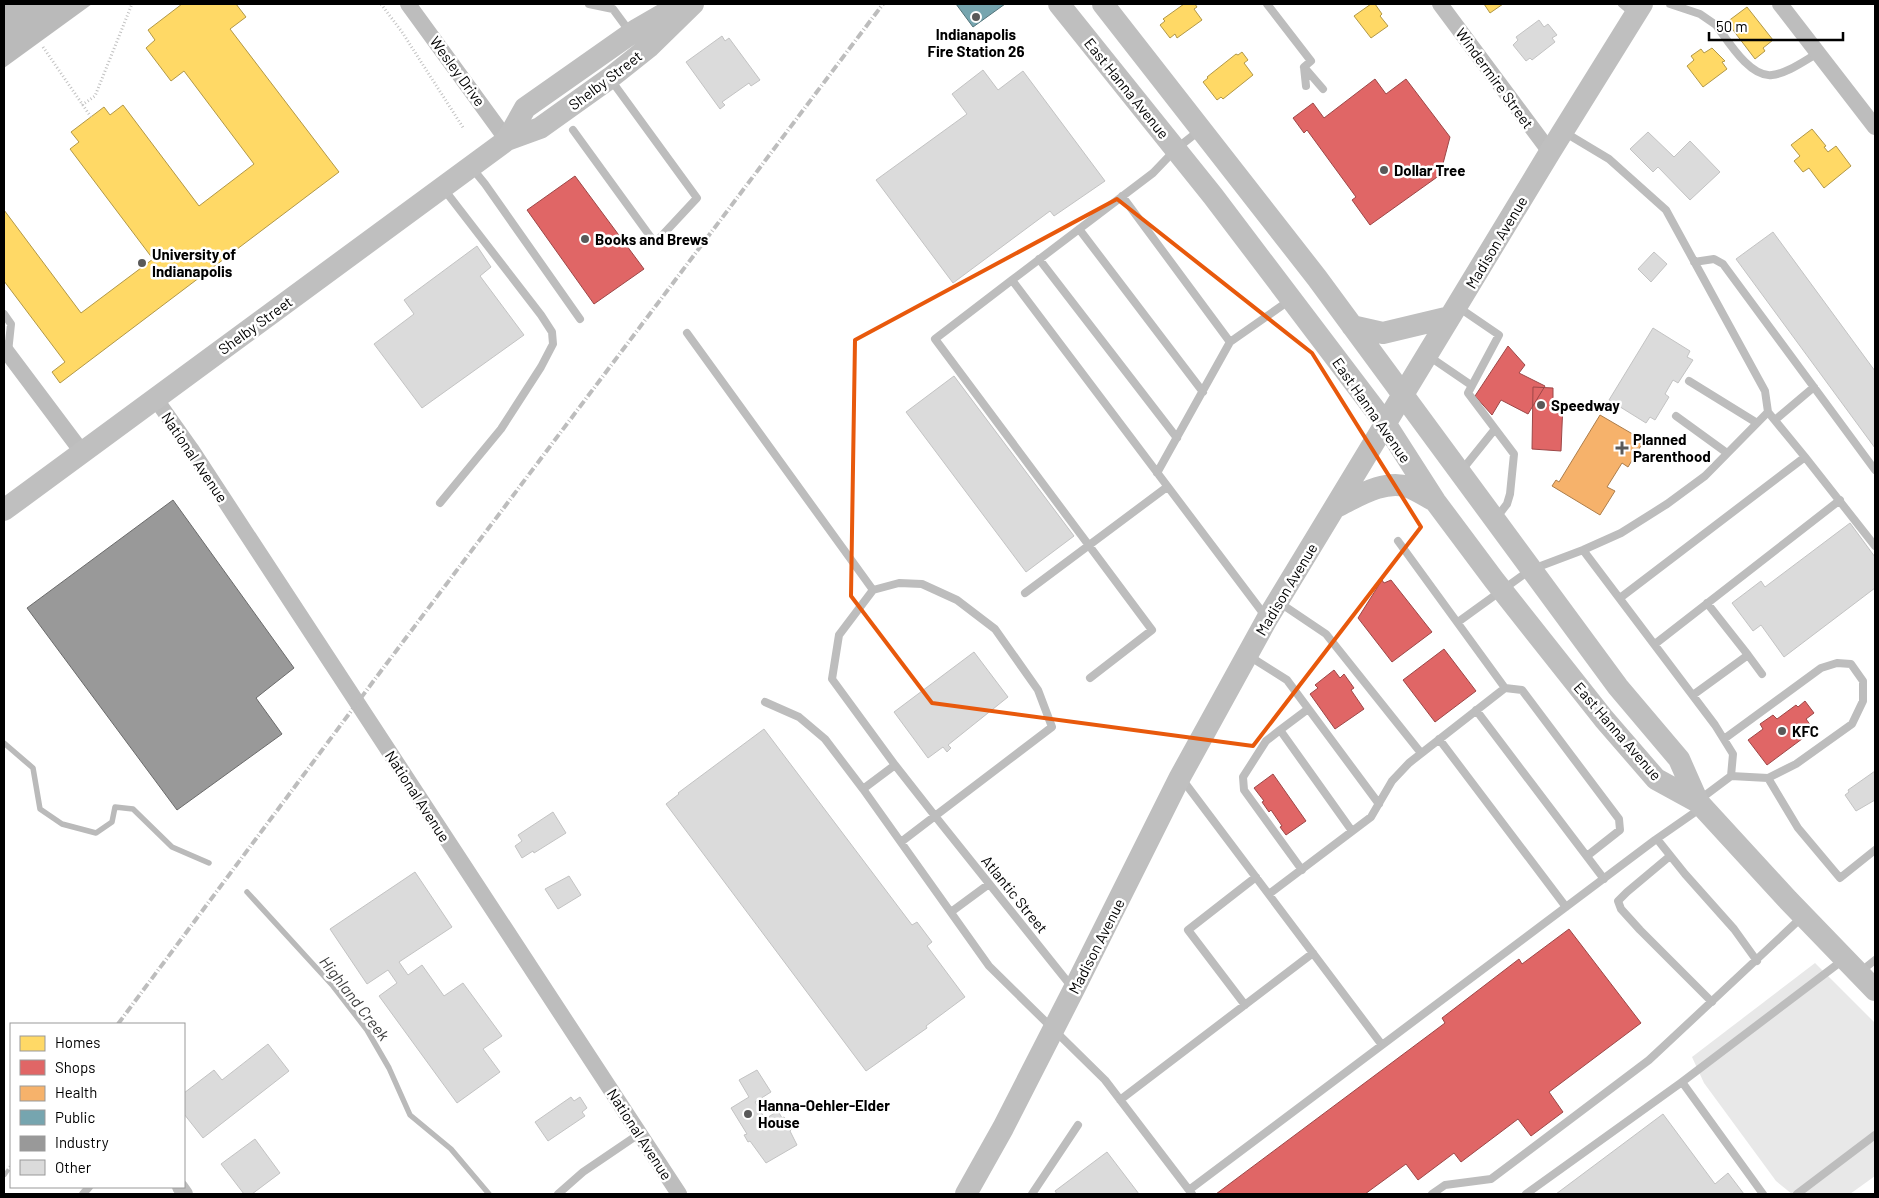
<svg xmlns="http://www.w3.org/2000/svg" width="1879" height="1198" viewBox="0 0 1879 1198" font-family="Barlow,sans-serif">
  <rect width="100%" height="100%" fill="#fff"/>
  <path fill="#e8e8e8" d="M 1815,963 L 1875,1023 L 1875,1176 L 1850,1194 L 1792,1194 L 1776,1181 L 1704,1083 L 1692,1057 Z"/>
  <path fill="#bababa" d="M 4,4 L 92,4 L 4,68 Z"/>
  <path fill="#ffd966" stroke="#b29847" d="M 182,4 L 236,4 L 246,17 L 230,29 L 339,172 L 60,383 L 52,372 L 65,362 L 4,281 L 4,210 L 81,313 L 153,259 L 70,149 L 79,142 L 71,132 L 104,107 L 110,115 L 123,105 L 199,206 L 254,164 L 184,71 L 171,81 L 146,48 L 155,40 L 148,30 Z
    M 1184,4 L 1195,4 L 1197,7 L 1194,9 L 1202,20 L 1177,38 L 1175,34 L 1170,38 L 1160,25 L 1165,21 L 1163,19 Z
    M 1371,4 L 1375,4 L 1382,14 L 1380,16 L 1388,26 L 1371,38 L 1354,16 Z
    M 1484,4 L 1503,4 L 1490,13 Z
    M 1747,7 L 1773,40 L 1763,48 L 1765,51 L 1755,59 L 1727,22 Z
    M 1712,48 L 1725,61 L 1722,62 L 1727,69 L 1703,87 L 1687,66 L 1694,60 L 1691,56 L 1701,49 L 1704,53 Z
    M 1242,52 L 1248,60 L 1244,63 L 1253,75 L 1223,99 L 1221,97 L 1217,100 L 1203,82 L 1208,78 L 1207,77 L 1236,54 L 1238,55 Z
    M 1812,129 L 1826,146 L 1824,147 L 1828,152 L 1836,146 L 1851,166 L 1824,188 L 1809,168 L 1803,172 L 1794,161 L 1800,156 L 1791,145 Z"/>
  <path fill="#e06666" stroke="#9d4747" d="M 1375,79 L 1386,94 L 1406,79 L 1450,137 L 1440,175 L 1370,225 L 1352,200 L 1356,197 L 1307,130 L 1304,133 L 1293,118 L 1313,103 L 1324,118 Z
    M 575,176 L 644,269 L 594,304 L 527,210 Z
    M 1508,346 L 1525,365 L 1519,373 L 1545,386 L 1528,414 L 1501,400 L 1492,415 L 1475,396 Z
    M 1533,387 L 1553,388 L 1553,401 L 1563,402 L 1561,451 L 1532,449 Z
    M 1382,580 L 1384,583 L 1391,580 L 1432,632 L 1392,662 L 1358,618 Z
    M 1444,649 L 1476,691 L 1435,722 L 1403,680 Z
    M 1334,670 L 1340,678 L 1344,674 L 1354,688 L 1351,690 L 1364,709 L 1335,729 L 1310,694 L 1318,688 L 1315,685 Z
    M 1805,701 L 1814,713 L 1806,719 L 1814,730 L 1767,765 L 1748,740 L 1763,729 L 1760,724 L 1773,715 L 1777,719 L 1796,705 L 1798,707 Z
    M 1273,774 L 1306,821 L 1286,835 L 1280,827 L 1282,826 L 1271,810 L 1269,812 L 1262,802 L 1264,801 L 1254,788 Z
    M 1569,929 L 1641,1023 L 1549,1092 L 1563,1112 L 1531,1136 L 1518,1119 L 1461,1162 L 1454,1153 L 1418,1180 L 1406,1164 L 1365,1194 L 1216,1194 L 1445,1023 L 1442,1018 L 1519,959 L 1522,964 Z"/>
  <path fill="#f6b26b" stroke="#ac7d4b" d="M 1600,415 L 1636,436 L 1634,439 L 1642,444 L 1628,467 L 1622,463 L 1607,487 L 1615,491 L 1600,515 L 1552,486 L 1556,480 L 1559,482 Z"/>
  <path fill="#76a5af" stroke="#53747a" d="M 956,4 L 1005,4 L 973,27 Z"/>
  <path fill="#999" stroke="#6b6b6b" d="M 173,500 L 294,668 L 256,698 L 282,734 L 177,810 L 27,608 Z"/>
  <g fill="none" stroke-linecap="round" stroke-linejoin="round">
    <path stroke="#bababa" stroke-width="5.5" d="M 4,743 L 33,768 L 40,809 L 62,824 L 96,833 L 112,822 L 115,807 L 133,809 L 172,847 L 209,863
      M 247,892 L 333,986 L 367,1030 L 389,1068 L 410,1115 L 451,1149 L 489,1194"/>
  </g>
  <path fill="#dbdbdb" stroke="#c3c3c3" d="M 1539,20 L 1544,27 L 1548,24 L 1557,35 L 1552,38 L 1555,42 L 1532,60 L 1530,58 L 1526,61 L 1513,45 L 1518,40 L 1516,37 Z
    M 722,36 L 725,41 L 729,38 L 760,80 L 751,86 L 749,83 L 722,102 L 725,105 L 720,109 L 686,62 Z
    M 983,70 L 998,90 L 1023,71 L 1105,181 L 1054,216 L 1050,211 L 953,283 L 876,180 L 967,114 L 952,94 Z
    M 1648,132 L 1674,157 L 1690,141 L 1720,172 L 1690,200 L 1658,167 L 1653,172 L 1630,149 Z
    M 1773,232 L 1875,371 L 1875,448 L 1736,259 Z
    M 477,246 L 491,267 L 480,276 L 524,335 L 422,408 L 374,344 L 414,314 L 404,300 Z
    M 1654,252 L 1667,264 L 1651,282 L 1638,269 Z
    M 1653,328 L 1690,351 L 1687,357 L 1693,360 L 1678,383 L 1673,380 L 1665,394 L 1669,397 L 1655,420 L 1650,417 L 1646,423 L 1609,400 Z
    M 954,376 L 1074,536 L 1026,572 L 906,412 Z
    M 1850,523 L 1875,557 L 1875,588 L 1784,657 L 1761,625 L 1753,631 L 1732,603 L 1761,581 L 1765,587 Z
    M 974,652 L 1008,697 L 948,745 L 951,748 L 947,752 L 943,747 L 928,758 L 894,712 Z
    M 764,729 L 912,925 L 917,922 L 932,942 L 927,946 L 965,997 L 926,1026 L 927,1028 L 866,1071 L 666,804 L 679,794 L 678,793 Z
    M 1875,771 L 1875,800 L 1856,811 L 1845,795 L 1849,792 L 1848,790 Z
    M 553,812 L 566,833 L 534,853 L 533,851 L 522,858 L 515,846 L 522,841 L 518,835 Z
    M 415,872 L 452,927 L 399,962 L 408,975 L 422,965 L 444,996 L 463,983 L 502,1036 L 483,1049 L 500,1072 L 457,1103 L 379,996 L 397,983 L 388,970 L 367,984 L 330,929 Z
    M 569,876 L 581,895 L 558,909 L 545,889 Z
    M 268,1044 L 289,1071 L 203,1138 L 184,1114 L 184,1093 L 214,1070 L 222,1080 Z
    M 757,1070 L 771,1092 L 755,1102 L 765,1119 L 778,1111 L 782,1118 L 784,1117 L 792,1129 L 790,1131 L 797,1145 L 766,1163 L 750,1141 L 748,1142 L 744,1135 L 747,1134 L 731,1108 L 749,1097 L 739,1080 Z
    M 571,1097 L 574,1101 L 580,1097 L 587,1108 L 582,1112 L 585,1116 L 548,1141 L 535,1122 Z
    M 1663,1114 L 1715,1184 L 1728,1173 L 1744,1194 L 1556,1194 Z
    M 255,1139 L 280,1173 L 252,1194 L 244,1194 L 221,1164 Z
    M 1107,1152 L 1139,1194 L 1057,1194 L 1055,1191 Z"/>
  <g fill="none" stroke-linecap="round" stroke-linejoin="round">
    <path stroke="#c2c2c2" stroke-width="3" stroke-dasharray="1 2.5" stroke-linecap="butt" d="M 381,4 L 402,32 L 464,129
      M 43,47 L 91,117
      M 82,105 L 95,96 L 132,4"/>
    <path stroke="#bdbdbd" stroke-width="8" d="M 589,4 L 613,9 L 630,32
      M 1267,4 L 1311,61 L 1304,67 L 1306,86
      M 1622,4 L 1634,14
      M 1670,4 L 1700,14 L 1716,25 C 1728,41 1750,78 1772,75 C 1788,73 1804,61 1818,53
      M 1304,67 L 1323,89
      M 573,130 L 655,243 L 697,198 L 611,80
      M 1200,130 L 1176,149 L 1153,173 L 1012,280 L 1266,617
      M 472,168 L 485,184 L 580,319
      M 1122,196 L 1230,342
      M 1079,229 L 1203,392
      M 1039,259 L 1177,438
      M 1694,262 L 1714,259 L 1723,264 L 1875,470
      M 1012,280 L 935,339 L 1152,630 L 1090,678
      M 1458,307 L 1499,335 L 1468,393 L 1514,454 L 1510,494 L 1507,504 L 1497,517
      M 4,314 L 11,324 L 8,352
      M 687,333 L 873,590 L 899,583 L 922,584 L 957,600 L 995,629 L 1038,690 L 1052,727 L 935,816 L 895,765
      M 1430,357 L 1471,385
      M 1689,381 L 1757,423
      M 1676,416 L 1727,453
      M 1775,420 L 1814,387
      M 1805,457 L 1875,546
      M 1462,470 L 1495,429
      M 1157,473 L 1230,342 L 1290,300
      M 440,503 L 501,429 L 541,367 L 553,344 L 552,332 L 541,315 L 443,188
      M 1583,550 L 1715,725 L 1733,754 L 1731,776 L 1699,800
      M 1025,593 L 1167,487
      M 1620,598 L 1805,457 L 1768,412
      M 1280,603 L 1326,634 L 1421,753
      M 1458,622 L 1530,570 L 1583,550 L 1621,533 L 1667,504 L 1705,476 L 1768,412 L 1765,391 L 1666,210 L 1609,159 L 1564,132
      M 1655,644 L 1840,500
      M 1748,655 L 1762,674
      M 1249,656 L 1287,680 L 1379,804
      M 1505,688 L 1522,690 L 1619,819 L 1620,830 L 1587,856
      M 1693,695 L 1748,655 L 1707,603
      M 765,702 L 799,717 L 825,739 L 863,789 L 989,966 L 1105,1080 L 1192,1194
      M 1308,709 L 1280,730 L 1352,831
      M 1476,710 L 1604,879
      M 1280,730 L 1266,741 L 1243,777 L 1244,790 L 1302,870
      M 1439,739 L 1566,907
      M 1724,739 L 1821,668 L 1837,663 L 1851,664 L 1863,681 L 1863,701 L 1852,724 L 1796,764 L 1768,778 L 1731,776
      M 1768,778 L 1798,828 L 1840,878 L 1875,850
      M 1182,779 L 1382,1045
      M 863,789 L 895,765 L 832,679 L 839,635 L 873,590
      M 1657,839 L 1685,874 L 1734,929 L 1757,961
      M 901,842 L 935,816 L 1071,986
      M 1670,856 L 1627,892 L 1618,901 L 1621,909 L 1640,930 L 1712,1002
      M 1269,894 L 1371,817 L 1392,781 L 1409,763 L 1505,688 L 1398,541
      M 951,912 L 989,884
      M 1860,972 L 1875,960
      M 1245,1005 L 1188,930 L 1256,877
      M 1120,1100 L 1313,953
      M 1189,1190 L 1655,840 L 1701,808
      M 83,1194 L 89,1187
      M 558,1194 L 583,1172 L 639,1134
      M 1032,1194 L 1078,1125
      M 1432,1194 L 1445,1185 L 1491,1179 L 1649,1060 L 1801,918
      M 1526,1194 L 1682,1082
      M 1763,1194 L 1682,1082 L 1843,960
      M 1797,1194 L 1875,1135"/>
    <path stroke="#bdbdbd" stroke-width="16" d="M 408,4 L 507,140
      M 1440,4 L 1550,152
      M 1780,4 L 1875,127
      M 4,348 L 82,452
      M 155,398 L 191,449 L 679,1194
      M 180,1187 L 185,1194"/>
    <path stroke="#bfbfbf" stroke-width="22" d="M 1059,4 L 1213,196 L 1385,423 L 1435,501 L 1494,580 L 1604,719 L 1656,779 L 1698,802 L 1788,900 L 1875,990
      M 1103,4 L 1317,278 L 1618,687 L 1679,759 L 1698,802
      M 507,140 L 525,108 L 636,30 L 681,4
      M 1352,326 L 1383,333 L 1450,317
      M 1336,507 C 1357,497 1384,479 1408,487 C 1416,490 1424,495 1433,500
      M 4,510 L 507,140 L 540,128 L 610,78 L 649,47 L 693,4
      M 966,1194 L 1003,1128 L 1074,989 L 1180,777 L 1267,619 L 1550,152 L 1642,4"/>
    <path stroke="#bdbdbd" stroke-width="4" stroke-dasharray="8 2.5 1 2.5" stroke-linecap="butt" d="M 118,1024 L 375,679 L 883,4
      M 4,1176 L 11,1166"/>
  </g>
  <path fill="none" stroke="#e8590c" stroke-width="4" stroke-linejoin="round" d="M 1117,199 L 1312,353 L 1421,527 L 1253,746 L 932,703 L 851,596 L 855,340 Z"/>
  <g fill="#595959" stroke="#fff" stroke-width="2">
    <circle cx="976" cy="17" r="5"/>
    <circle cx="1384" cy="170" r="5"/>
    <circle cx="585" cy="239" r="5"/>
    <circle cx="142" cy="263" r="5"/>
    <circle cx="1541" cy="405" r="5"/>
    <path d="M1619.5 440.5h5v5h5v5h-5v5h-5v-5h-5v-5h5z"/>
    <circle cx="1782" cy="731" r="5"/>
    <circle cx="748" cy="1114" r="5"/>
  </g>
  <g text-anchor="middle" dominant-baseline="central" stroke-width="5" stroke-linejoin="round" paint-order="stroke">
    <g font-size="15" font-weight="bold" fill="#000" stroke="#fff" text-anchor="start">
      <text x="976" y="34" text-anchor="middle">Indianapolis<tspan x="976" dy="17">Fire Station 26</tspan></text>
      <text x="1394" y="170">Dollar Tree</text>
      <text x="595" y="239">Books and Brews</text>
      <text x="152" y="254">University of<tspan x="152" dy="17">Indianapolis</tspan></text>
      <text x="1551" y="405">Speedway</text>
      <text x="1633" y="439">Planned<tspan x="1633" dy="17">Parenthood</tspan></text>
      <text x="1792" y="731">KFC</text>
      <text x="758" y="1105">Hanna-Oehler-Elder<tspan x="758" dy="17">House</tspan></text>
    </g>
    <g font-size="15" fill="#000" stroke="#fff">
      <text transform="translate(458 71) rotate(54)">Wesley Drive</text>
      <text transform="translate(1495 78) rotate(54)">Windermire Street</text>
      <text transform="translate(605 80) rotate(-37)">Shelby Street</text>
      <text transform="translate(1127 88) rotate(51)">East Hanna Avenue</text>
      <text transform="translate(1496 242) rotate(-59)">Madison Avenue</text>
      <text transform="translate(255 325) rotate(-36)">Shelby Street</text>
      <text transform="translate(1372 410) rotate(55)">East Hanna Avenue</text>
      <text transform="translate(195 457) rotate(56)">National Avenue</text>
      <text transform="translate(1286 589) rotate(-59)">Madison Avenue</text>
      <text transform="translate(1618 731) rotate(49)">East Hanna Avenue</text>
      <text transform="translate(418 796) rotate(57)">National Avenue</text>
      <text transform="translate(1015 894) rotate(51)">Atlantic Street</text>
      <text transform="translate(1096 946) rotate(-63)">Madison Avenue</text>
      <text transform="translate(640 1134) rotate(57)">National Avenue</text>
    </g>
    <g font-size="16" font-style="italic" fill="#3d3d3d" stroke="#fff">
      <text transform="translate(355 998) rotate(52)">Highland Creek</text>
    </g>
  </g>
  <rect width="1879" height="1198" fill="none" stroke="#000000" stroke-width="10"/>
  <rect x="10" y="1023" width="175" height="165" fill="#ffffff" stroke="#999999"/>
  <rect x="20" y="1036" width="25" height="15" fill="#ffd966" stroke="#999999"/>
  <text x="55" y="1048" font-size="15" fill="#000000">Homes</text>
  <rect x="20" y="1060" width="25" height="15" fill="#e06666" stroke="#999999"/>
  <text x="55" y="1073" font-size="15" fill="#000000">Shops</text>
  <rect x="20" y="1086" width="25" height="15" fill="#f6b26b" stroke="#999999"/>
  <text x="55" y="1098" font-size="15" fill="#000000">Health</text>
  <rect x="20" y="1110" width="25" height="15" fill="#76a5af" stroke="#999999"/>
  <text x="55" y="1123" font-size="15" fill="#000000">Public</text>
  <rect x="20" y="1136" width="25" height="15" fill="#999999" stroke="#999999"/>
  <text x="55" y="1148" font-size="15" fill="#000000">Industry</text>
  <rect x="20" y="1160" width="25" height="15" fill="#dbdbdb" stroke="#999999"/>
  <text x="55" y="1173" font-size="15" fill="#000000">Other</text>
  <path d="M1709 32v8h134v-8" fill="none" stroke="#000000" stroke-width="2.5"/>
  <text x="1716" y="32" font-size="15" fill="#000000" stroke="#ffffff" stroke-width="4" paint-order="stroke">50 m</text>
</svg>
